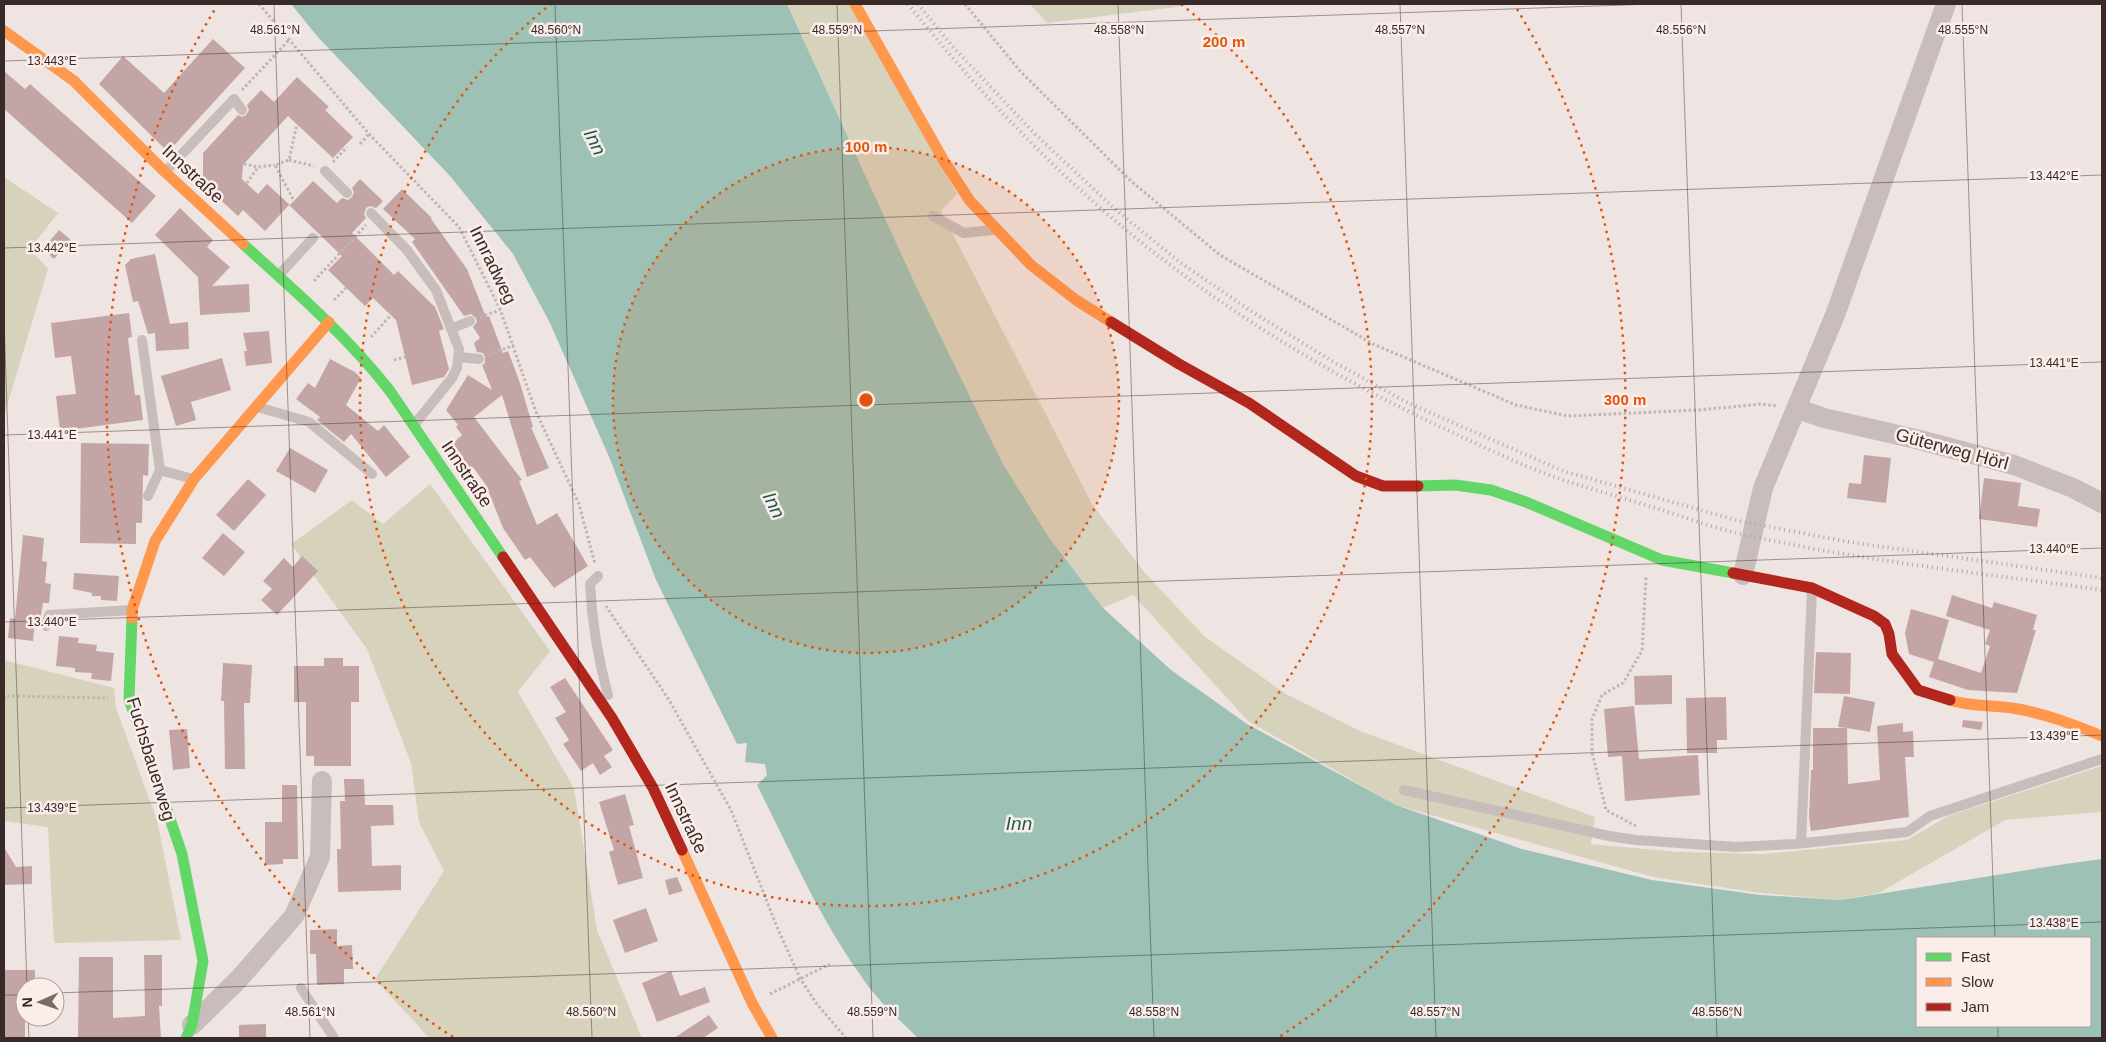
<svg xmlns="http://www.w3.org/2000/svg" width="2106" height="1042" viewBox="0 0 2106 1042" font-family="Arial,sans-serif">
  <rect width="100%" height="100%" fill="#eee5e2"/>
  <path fill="#d6d2bc" d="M 787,4 L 854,4 L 957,194 L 941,211 L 1092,504 L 1145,573 L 1204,636 L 1286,694 L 1360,731 L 1595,817 L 1591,844 L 1678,852 L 1762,854 L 1907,840 L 1948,816 L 2102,766 L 2102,812 L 2005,820 L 1879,893 L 1841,900 L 1761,893 L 1653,877 L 1396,805 L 1248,721 L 1133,595 L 1103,608 L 1048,536 L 1003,464 L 916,286 Z
    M 1030,4 L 1200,4 L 1047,23 Z
    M 4,177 L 58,213 L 30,249 L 48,269 L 4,416 Z
    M 430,484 L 550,651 L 518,692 L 574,788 L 597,930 L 642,1038 L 429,1038 L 375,979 L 444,871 L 419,822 L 411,763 L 367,649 L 291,544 L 352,500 L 383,524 Z
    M 4,660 L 114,688 L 116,708 L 157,820 L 181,940 L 54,943 L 48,827 L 4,821 Z"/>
  <path fill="#9ec1b6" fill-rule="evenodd" d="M 291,4 L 787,4 L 916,286 L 1003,464 L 1048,536 L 1103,608 L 1171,670 L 1247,724 L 1396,805 L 1522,849 L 1652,880 L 1760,895 L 1841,900 L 2065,864 L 2102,859 L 2102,1038 L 918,1038 C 897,1018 875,998 859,973 C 818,915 789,848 757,785 L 767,775 L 765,764 L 745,762 L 747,743 L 737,744 L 656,580 L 610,459 L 549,321 L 513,254 L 450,176 L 317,36 ZM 1917,938 L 2090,938 L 2090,1026 L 1917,1026 Z"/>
  <path fill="#c3a5a6" d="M 213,39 L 245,68 L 168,152 L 99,84 L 123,56 L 164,93 Z
    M 4,71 L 25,89 L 30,84 L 156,196 L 132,223 L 4,109 Z
    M 297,77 L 329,107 L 325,110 L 353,137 L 333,158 L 288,116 L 243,165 L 242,179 L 258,194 L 267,184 L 290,205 L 313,181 L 337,203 L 342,198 L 348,200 L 352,197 L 354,192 L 352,188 L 360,179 L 383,201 L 376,208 L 370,206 L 366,208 L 364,214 L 366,218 L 352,233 L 394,275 L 398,271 L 435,307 L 444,329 L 439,331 L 449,369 L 444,377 L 412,385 L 396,320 L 373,298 L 365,306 L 328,270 L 342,256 L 289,205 L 265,231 L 243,210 L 238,216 L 203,184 L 203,153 L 238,115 L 242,117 L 246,115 L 249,110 L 247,105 L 261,90 L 274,102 Z
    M 402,189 L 432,218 L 431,219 L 467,269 L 486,317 L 489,316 L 503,353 L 508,351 L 520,383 L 533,427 L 531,427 L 549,468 L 527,477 L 502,395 L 474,417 L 522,480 L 519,481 L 537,525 L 557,513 L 588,566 L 554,588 L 530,557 L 525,560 L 503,528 L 486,485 L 473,467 L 471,469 L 452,444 L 462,435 L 456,427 L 458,425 L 446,410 L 468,375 L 492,390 L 482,365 L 485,363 L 485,357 L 483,353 L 477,352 L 474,343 L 480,338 L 473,327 L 477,322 L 476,318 L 471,314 L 464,316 L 412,242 L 415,239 L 383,209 Z
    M 180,208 L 213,240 L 207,247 L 230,267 L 212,286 L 249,284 L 250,312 L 200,315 L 198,277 L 155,235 Z
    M 59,230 L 71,240 L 54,259 L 43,249 Z
    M 155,254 L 170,324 L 188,322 L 189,349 L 156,351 L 155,333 L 148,334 L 138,301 L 133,302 L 125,265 L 131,259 Z
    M 129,313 L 132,337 L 128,338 L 135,395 L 140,395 L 143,420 L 60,431 L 56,396 L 76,394 L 71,356 L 55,358 L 51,323 Z
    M 269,331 L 272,363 L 246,366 L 244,351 L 247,351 L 243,333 Z
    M 222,358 L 231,390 L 191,402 L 196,420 L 176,426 L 161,376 Z
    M 330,359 L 355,372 L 361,378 L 346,405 L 378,431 L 384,425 L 410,457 L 386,477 L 351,434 L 344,442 L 317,420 L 320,417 L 296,399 L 308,383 L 315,388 Z
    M 81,443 L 149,444 L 148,476 L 143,475 L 142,523 L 136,523 L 136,544 L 80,543 Z
    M 290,448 L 328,470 L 315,493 L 276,471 Z
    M 1864,455 L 1891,458 L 1886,503 L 1847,498 L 1849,483 L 1861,484 Z
    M 1984,478 L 2021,483 L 2018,506 L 2040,509 L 2037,527 L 1979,519 Z
    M 248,479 L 266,495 L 234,531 L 216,515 Z
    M 223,533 L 245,552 L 224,576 L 202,558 Z
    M 23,535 L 44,538 L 42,561 L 47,562 L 45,583 L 51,584 L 49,603 L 43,603 L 40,621 L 35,621 L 33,641 L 8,638 L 10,618 L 15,619 Z
    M 302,556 L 318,571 L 277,615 L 261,600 L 272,589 L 263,581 L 284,558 L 293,567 Z
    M 74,573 L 119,576 L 117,601 L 101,600 L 101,596 L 92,596 L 92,593 L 73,589 Z
    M 1952,595 L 1992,608 L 1994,602 L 2037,615 L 2033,630 L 2036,630 L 2017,693 L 1968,690 L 1929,677 L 1934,662 L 1909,654 L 1905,633 L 1911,609 L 1949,620 L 1938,659 L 1981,673 L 1990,646 L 1985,644 L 1990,630 L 1946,616 Z
    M 59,636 L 79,638 L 78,643 L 97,645 L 96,651 L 114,653 L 111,681 L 91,679 L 92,673 L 75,672 L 75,668 L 56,666 Z
    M 1816,652 L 1851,653 L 1850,694 L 1814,693 Z
    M 324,658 L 343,658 L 343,666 L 359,666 L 359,702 L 351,702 L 351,766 L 314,766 L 314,756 L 306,756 L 306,702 L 294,702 L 294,666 L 324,666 Z
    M 223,663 L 252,665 L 250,703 L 244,703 L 245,769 L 225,769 L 224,701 L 221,701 Z
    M 1672,675 L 1672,704 L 1635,705 L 1634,676 Z
    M 565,678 L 613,750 L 604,756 L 612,767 L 600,775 L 593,763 L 581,771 L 563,744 L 569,740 L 555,718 L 566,712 L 550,687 Z
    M 1844,696 L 1875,702 L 1870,732 L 1847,728 L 1848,784 L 1880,780 L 1877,726 L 1903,723 L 1903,732 L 1913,731 L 1914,757 L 1905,757 L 1909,817 L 1811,831 L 1809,818 L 1811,770 L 1813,770 L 1813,728 L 1847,728 L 1838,727 Z
    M 1726,697 L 1727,740 L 1717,740 L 1717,753 L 1687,753 L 1686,698 Z
    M 1634,706 L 1639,759 L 1698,755 L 1700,795 L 1625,801 L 1622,756 L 1608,757 L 1604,709 Z
    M 1963,720 L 1983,722 L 1981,730 L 1962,727 Z
    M 187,729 L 190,768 L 173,770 L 169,730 Z
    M 344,779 L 364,779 L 365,805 L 393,805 L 394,825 L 371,826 L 372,866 L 401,865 L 401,890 L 338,892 L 337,849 L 341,849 L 340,801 L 345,801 Z
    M 282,785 L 297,785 L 298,859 L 283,859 L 283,864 L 265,865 L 265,822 L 282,822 Z
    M 625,794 L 634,825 L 629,826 L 643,878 L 618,885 L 609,852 L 614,850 L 599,802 Z
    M 4,847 L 16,867 L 32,866 L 32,884 L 4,885 Z
    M 677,877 L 683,891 L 669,895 L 665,880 Z
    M 646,908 L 658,941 L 625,953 L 613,920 Z
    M 337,929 L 337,946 L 352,945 L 353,969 L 344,969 L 344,984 L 317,985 L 316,954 L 310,954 L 310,930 Z
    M 144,955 L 162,955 L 162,1006 L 159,1006 L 161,1038 L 78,1038 L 79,957 L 113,957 L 113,1018 L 145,1016 Z
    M 4,970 L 35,970 L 35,987 L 25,987 L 25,1038 L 4,1038 Z
    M 671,971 L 680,996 L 705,987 L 710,1002 L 657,1022 L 642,983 Z
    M 709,1015 L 718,1028 L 703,1038 L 674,1038 Z
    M 266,1024 L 266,1038 L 239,1038 L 239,1025 Z"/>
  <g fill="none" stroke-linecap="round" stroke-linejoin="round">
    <path stroke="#c0b5b4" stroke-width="3" stroke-dasharray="2.5 2.5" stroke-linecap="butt" d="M 259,4 L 369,134 L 459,227 L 500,309 L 536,412 L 579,504 L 595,564
      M 965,4 L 1021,72 L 1132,182 L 1220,255 L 1373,344 L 1516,405 L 1568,416 L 1699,410 L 1761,404 L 1777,406
      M 242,90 L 289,40
      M 360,144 L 369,134
      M 289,160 L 314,166
      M 333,162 L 347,147
      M 244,164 L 258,167
      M 247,183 L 258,167 L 275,165
      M 293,199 L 275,165 L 289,160 L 297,124
      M 314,281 L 366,225
      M 334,300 L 346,288
      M 480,317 L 500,310
      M 371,337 L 391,315
      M 489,355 L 514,345
      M 394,360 L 405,357
      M 606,606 L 669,700 L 731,810 L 777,927 L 800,978 L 816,1003 L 846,1038
      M 4,699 L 6,696 L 108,698
      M 1636,826 L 1606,810 L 1592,752 L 1592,719 L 1602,695 L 1623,683 L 1642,651 L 1646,577
      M 770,994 L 830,964"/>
    <path stroke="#c8bdbb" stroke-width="10" d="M 325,171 L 347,193
      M 165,172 L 234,99 L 242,110
      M 371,213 L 407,250 L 436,290 L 459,349 L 457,368 L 452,378 L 414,425
      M 933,216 L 964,233 L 992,230
      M 279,275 L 313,238
      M 451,329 L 470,321
      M 142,340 L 160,470 L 193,479
      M 459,357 L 479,359
      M 258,407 L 309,422 L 372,474
      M 148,496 L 160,470
      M 598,576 L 590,584 C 592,623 598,659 608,695
      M 46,626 L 49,615 L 132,610
      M 1404,790 L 1609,836 L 1636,840 L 1736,847 L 1795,844 L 1907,832 L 1930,816 L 2102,759
      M 1801,843 L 1812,590
      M 301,988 L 334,1038"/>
    <path stroke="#c8bdbb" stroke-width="20" d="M 1798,409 L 1824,418 L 1920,440 L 2014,465 L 2073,488 L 2102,503
      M 1743,575 L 1763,488 L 1835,315 L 1946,4
      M 192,1025 L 238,980 L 294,916 L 320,857 L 322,781"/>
    <path stroke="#63d668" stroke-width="11" d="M 243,244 C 295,291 347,336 390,391 L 503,557
      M 1418,486 L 1455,485 L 1491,490 L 1526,502 L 1662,560 L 1733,573
      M 132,618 L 129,699 L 182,854 L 203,961 L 192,1025 L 186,1038"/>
    <path stroke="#ff974d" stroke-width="11" d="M 855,4 L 944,161 L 970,201 L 1031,265 L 1076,300 L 1111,322
      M 4,31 L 74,81 L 165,172 L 243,244
      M 132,618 L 132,610 L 155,541 L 194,479 L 329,322
      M 1950,700 C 1971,707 1991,705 2012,708 C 2044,713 2072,724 2102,736
      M 682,850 L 752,1003 L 772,1038"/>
    <path stroke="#b3261e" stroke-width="11" d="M 1111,322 L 1179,364 L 1249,403 L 1356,476 L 1383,486 L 1418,486
      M 503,557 L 612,718 L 653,788 L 682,850
      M 1733,573 L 1812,588 L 1874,616 L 1885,624 L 1889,634 L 1892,654 L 1918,690 L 1950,700"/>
    <path stroke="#afa7a6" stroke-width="4" stroke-dasharray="1 4" stroke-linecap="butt" d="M 908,4 C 969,80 1037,154 1112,218 C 1211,303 1325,373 1443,428 C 1482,446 1522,466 1563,480 C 1591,489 1620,497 1649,506 C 1679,515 1710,527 1741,534 C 1860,561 1982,573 2102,590
      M 918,4 L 952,46 L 1035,134 L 1116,210 L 1181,263 L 1254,313 L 1332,361 L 1406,402 L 1563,471 L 1739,521 L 1849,542 L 2102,578"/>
  </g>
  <path fill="none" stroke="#392929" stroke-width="1" stroke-opacity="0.45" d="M 274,4 L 310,1038M 555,4 L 592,1038M 837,4 L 873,1038M 1118,4 L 1154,1038M 1400,4 L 1436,1038M 1681,4 L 1717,1038M 1962,4 L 1995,938M 4,61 L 1654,4M 4,248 L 2102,175M 4,321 L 27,987M 4,435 L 2102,362M 4,622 L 2102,548M 4,808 L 2102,735M 55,993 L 2102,922M 4,995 L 25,995M 28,1017 L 29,1038M 1998,1026 L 1998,1038"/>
  <circle cx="866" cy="400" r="253" fill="#df570d" fill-opacity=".12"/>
  <g fill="none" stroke="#df570d" stroke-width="2.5" stroke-dasharray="2.5 5">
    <circle cx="866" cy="400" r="253"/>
    <path d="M1181 4A506 506 0 1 1 551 4"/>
    <path d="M453 1037A759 759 0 0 1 215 9M1517 9A759 759 0 0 1 1279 1037"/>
  </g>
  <g text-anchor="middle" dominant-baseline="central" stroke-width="5" stroke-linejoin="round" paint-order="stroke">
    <g font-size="18" fill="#392929" stroke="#fbeeea">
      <text transform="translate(193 174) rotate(43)">Innstraße</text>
      <text transform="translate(493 265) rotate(64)">Innradweg</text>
      <text transform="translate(1952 449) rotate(15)">Güterweg Hörl</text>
      <text transform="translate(467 474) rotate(56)">Innstraße</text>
      <text transform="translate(151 759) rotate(73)">Fuchsbauerweg</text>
      <text transform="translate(686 818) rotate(65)">Innstraße</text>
    </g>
    <g font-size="19" font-style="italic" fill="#1d5c4c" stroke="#fbeeea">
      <text transform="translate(595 142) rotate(64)">Inn</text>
      <text transform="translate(774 505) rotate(64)">Inn</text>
      <text x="1019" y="823">Inn</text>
    </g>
  </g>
  <g font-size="12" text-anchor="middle" fill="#392929" stroke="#fbeeea" stroke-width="5" stroke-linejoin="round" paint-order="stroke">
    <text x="275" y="34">48.561°N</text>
    <text x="556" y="34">48.560°N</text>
    <text x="837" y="34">48.559°N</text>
    <text x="1119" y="34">48.558°N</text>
    <text x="1400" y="34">48.557°N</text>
    <text x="1681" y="34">48.556°N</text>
    <text x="1963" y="34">48.555°N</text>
    <text x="52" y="65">13.443°E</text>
    <text x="2054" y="180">13.442°E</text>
    <text x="52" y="252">13.442°E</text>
    <text x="2054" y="367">13.441°E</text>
    <text x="52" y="439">13.441°E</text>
    <text x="2054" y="553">13.440°E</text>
    <text x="52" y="626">13.440°E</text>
    <text x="2054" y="740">13.439°E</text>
    <text x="52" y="812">13.439°E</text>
    <text x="2054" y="927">13.438°E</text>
    <text x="310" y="1016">48.561°N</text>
    <text x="591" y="1016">48.560°N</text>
    <text x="872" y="1016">48.559°N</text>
    <text x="1154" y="1016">48.558°N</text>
    <text x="1435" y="1016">48.557°N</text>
    <text x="1717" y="1016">48.556°N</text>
  </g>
  <circle cx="866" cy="400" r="8" fill="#df570d" stroke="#fbeeea" stroke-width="2.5"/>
  <g font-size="15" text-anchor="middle" font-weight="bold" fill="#df570d" stroke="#fbeeea" stroke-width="5" stroke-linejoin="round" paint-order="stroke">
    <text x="1224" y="47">200 m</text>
    <text x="866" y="152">100 m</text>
    <text x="1625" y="405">300 m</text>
  </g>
  <rect width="2106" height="1042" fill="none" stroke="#392929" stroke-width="10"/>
  <rect x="1916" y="937" width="175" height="90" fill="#fbeeea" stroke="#ad9f9d"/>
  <rect x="1926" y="953" width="25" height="8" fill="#63d668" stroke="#ad9f9d"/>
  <text x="1961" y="962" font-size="15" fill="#392929">Fast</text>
  <rect x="1926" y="978" width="25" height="8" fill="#ff974d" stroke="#ad9f9d"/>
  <text x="1961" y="987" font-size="15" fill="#392929">Slow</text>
  <rect x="1926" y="1003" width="25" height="8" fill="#b3261e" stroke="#ad9f9d"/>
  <text x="1961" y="1012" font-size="15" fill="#392929">Jam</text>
  <g transform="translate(40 1002) rotate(268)"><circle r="24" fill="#fbeeea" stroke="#ad9f9d"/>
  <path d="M0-4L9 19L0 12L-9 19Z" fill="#786b6a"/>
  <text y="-8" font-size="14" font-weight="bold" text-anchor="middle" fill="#392929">N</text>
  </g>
</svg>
